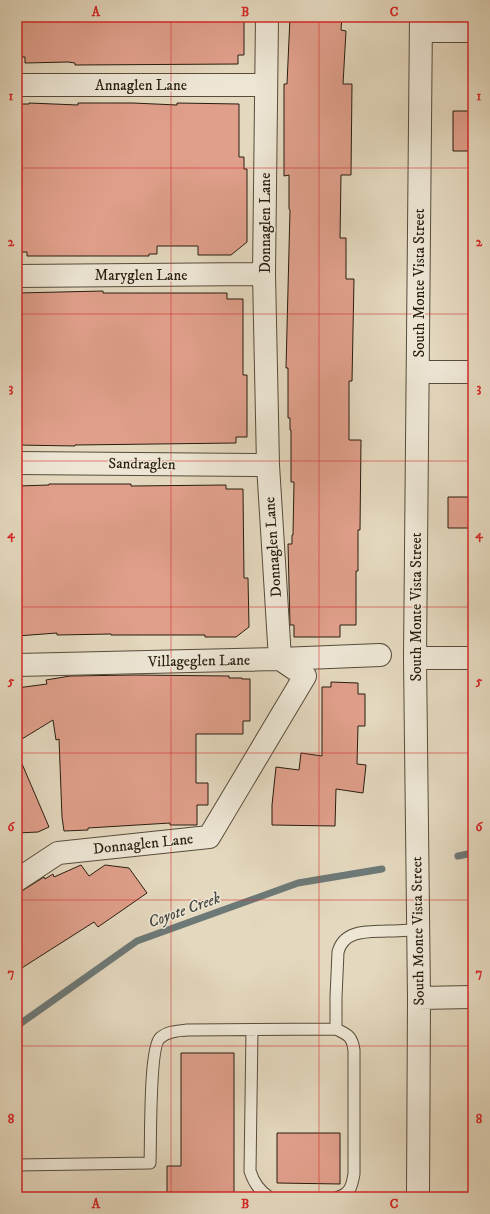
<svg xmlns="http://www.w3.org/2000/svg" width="490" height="1214" viewBox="0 0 490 1214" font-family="'IM FELL DW Pica',serif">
  <rect width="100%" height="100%" fill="#e4d8be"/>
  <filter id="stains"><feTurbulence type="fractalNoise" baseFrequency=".005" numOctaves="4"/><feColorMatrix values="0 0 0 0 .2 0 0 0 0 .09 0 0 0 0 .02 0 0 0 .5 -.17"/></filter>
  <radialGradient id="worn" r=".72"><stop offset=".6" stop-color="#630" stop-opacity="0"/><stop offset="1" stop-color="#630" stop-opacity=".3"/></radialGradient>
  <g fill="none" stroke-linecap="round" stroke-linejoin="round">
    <path stroke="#6d7977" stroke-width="7" d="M 458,856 L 473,853
      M 17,1026 L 137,941 L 298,883 L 382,869"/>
  </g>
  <path fill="#e09f8b" stroke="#281d0f" d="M 17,17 L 244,17 L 244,55 L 238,55 L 238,64 L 75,65 L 75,63 L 68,62 L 25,63 L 25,57 L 17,57 Z
    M 290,17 L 342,17 L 341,30 L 346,31 L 343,84 L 352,84 L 351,175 L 341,175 L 340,238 L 346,238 L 346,279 L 354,279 L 352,381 L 349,381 L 349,440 L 361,440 L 360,530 L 358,530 L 358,571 L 356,571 L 356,625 L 340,625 L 340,637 L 294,637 L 294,625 L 290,625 L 288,544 L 292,544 L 292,535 L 293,535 L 294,482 L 291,482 L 291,430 L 290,430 L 290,418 L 288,418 L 288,368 L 286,368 L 290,210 L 289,209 L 289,175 L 284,176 L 284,84 L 287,84 Z
    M 29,103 L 78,105 L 78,103 L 133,103 L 177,105 L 177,103 L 239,104 L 239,157 L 244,157 L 244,169 L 247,169 L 247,242 L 231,255 L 198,255 L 198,246 L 157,246 L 157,254 L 149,254 L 149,256 L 27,256 L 27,252 L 17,252 L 17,104 L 29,104 Z
    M 453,111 L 473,111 L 473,151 L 453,151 Z
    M 103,291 L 103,293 L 227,293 L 227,299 L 243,299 L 243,375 L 247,375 L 247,437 L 236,437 L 236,443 L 75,445 L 75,446 L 17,445 L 17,293 Z
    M 49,484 L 131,484 L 131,486 L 226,485 L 226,489 L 243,489 L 244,578 L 248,578 L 249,627 L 236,637 L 205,637 L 205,635 L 111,635 L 111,634 L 57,635 L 57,633 L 17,636 L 17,486 L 49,485 Z
    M 448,497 L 473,497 L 473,528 L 448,528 Z
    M 135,675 L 229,676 L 229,678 L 242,678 L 242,679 L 250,679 L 250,721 L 243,721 L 243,734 L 196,734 L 196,783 L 208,783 L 208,805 L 197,805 L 197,825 L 170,825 L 170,823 L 88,828 L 88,830 L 64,831 L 62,817 L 59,739 L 56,740 L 53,720 L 17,742 L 17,688 L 47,684 L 46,680 L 70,676 Z
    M 331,682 L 358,683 L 358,694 L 365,694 L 365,726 L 358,726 L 357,764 L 366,765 L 363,793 L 336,789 L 335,826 L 272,825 L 272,805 L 276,767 L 299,770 L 301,753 L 322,756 L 322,687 L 331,687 Z
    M 17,752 L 49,827 L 38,832 L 17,833 Z
    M 81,865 L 89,876 L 105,865 L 129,868 L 147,893 L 98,927 L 94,922 L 17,971 L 17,894 L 44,877 L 45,879 L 53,874 L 54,877 Z
    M 181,1053 L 234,1053 L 234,1197 L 182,1197 L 182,1194 L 167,1194 L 167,1166 L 181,1166 Z
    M 277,1133 L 340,1133 L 340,1184 L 277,1183 Z"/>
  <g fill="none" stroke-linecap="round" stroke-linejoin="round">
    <g stroke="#574c3b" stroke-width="13">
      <path id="service" d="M 336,1029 L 336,997 L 338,952 C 344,929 369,932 387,931 C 398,931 408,930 418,930
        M 252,1030 L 250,1171 C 254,1183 259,1190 269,1197
        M 17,1165 L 150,1163 C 151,1143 149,1048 160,1038 C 168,1031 178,1031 187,1030 L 336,1029 C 348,1035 352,1036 354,1050 L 354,1174 C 352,1186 350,1194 338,1197"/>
    </g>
    <g stroke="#574c3b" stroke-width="24">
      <path id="minor" d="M 421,31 L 473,31
        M 17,85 L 265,85
        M 17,276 L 264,274
        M 418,372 L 473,372
        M 17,463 L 268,465
        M 415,658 L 473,658
        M 17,665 L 280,659 L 380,655
        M 17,880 L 58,853 L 209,837 L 305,676 L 280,659 L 268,465 L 264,274 L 267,17
        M 419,998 L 473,997
        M 418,1197 L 419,998 L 415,658 L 421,17"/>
    </g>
    <use href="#service" stroke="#ede6d5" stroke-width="11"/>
    <use href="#minor" stroke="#ede6d5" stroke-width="22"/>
  </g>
  <path fill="none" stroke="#d62828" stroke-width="1" stroke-opacity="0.55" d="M 171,17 L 171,1197M 319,17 L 319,1197M 17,168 L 473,168M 17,314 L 473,314M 17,461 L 473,461M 17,607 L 473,607M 17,753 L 473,753M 17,900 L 473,900M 17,1046 L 473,1046"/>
  <g text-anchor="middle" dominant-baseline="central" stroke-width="3" stroke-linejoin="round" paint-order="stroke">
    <g font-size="15" fill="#281d0f" stroke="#ede6d5">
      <text x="141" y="85">Annaglen Lane</text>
      <text transform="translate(265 223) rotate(-90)">Donnaglen Lane</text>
      <text x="141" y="275">Maryglen Lane</text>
      <text transform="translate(419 283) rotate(-90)">South Monte Vista Street</text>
      <text transform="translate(142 464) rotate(1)">Sandraglen</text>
      <text transform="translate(273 547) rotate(-94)">Donnaglen Lane</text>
      <text transform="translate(416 607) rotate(-90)">South Monte Vista Street</text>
      <text transform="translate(199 661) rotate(-1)">Villageglen Lane</text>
      <text transform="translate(143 844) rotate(-6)">Donnaglen Lane</text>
      <text transform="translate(418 931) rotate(-91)">South Monte Vista Street</text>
    </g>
    <g font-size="16" font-style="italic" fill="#4a4b43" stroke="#ede6d5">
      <text transform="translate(184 910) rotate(-20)">Coyote Creek</text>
    </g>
  </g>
  <rect width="490" height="1214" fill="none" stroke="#e4d8be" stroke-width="44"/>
  <rect x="22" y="22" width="446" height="1170" fill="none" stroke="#d62828" stroke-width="1.5"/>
  <g font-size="13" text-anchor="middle" font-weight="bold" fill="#d62828">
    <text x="96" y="16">A</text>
    <text x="245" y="16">B</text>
    <text x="394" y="16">C</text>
    <text x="11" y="100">1</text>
    <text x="479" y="100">1</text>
    <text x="11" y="246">2</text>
    <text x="479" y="246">2</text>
    <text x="11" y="392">3</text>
    <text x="479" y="392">3</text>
    <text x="11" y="538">4</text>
    <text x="479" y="538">4</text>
    <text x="11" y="685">5</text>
    <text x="479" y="685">5</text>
    <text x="11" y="831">6</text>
    <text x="479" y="831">6</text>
    <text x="11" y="977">7</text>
    <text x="479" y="977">7</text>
    <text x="11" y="1123">8</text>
    <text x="479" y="1123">8</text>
    <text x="96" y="1208">A</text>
    <text x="245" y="1208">B</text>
    <text x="394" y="1208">C</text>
  </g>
  <rect width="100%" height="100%" filter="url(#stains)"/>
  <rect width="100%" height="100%" fill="url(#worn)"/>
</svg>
